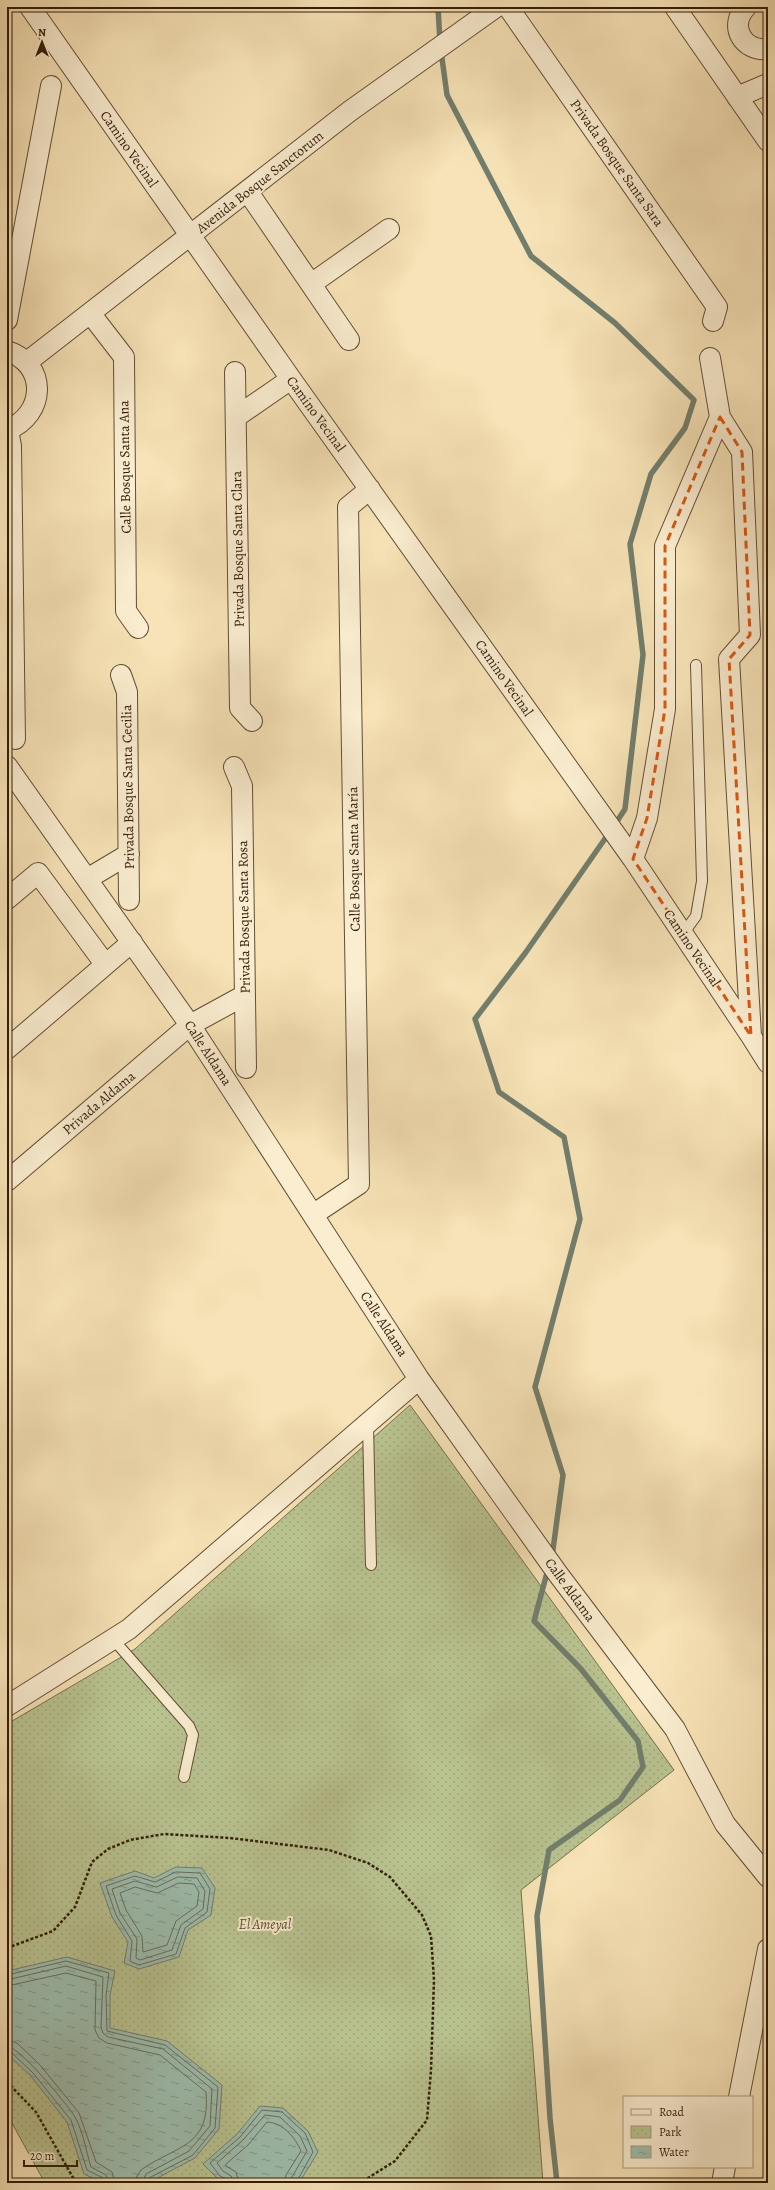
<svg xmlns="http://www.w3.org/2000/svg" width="775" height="2190" viewBox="0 0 775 2190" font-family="Alegreya,serif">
  <defs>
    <pattern id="park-dots" width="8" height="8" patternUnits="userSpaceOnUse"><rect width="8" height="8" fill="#b9c491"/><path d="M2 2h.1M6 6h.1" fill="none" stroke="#a0a87c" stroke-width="1.8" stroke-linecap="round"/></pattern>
    <pattern id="water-ripples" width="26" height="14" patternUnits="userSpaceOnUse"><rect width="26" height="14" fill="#9dbeaf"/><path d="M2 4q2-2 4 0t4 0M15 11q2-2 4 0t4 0" fill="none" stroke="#819a8d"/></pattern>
  </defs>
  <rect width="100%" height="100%" fill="#f7e3b7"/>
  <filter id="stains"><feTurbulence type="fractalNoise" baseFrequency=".005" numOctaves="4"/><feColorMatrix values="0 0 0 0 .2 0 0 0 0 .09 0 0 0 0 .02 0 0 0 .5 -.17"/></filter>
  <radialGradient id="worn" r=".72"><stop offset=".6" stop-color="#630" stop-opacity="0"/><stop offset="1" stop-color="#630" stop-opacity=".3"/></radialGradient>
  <path fill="url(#park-dots)" stroke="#75704d" d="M 410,1405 L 674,1770 L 521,1890 L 543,2183 L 45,2183 L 7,2114 L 7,1724 L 135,1649 Z"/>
  <path fill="url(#water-ripples)" stroke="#727e6d" d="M 176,1867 L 202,1868 L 215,1888 L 211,1915 L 188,1930 L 179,1957 L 139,1969 L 124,1963 L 128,1942 L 112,1917 L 100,1883 L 135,1871 L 154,1878 Z
    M 67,1957 L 115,1971 L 110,1995 L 110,2028 L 167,2041 L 222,2085 L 219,2129 L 195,2158 L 148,2183 L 104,2183 L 84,2174 L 67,2122 L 30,2075 L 7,2054 L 7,1971 Z
    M 260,2106 L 283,2108 L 308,2131 L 318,2152 L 299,2183 L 235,2183 L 219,2180 L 203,2164 L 237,2134 Z"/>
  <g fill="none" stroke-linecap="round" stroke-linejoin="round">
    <path stroke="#676e5c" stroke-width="1" d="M 176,1872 L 200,1873 L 210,1889 L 207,1912 L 185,1928 L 176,1954 L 139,1965 L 130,1961 L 132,1941 L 116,1915 L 106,1886 L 135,1876 L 155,1882 Z
      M 178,1877 L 197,1878 L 205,1891 L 203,1909 L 181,1925 L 172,1950 L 140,1960 L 136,1958 L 137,1939 L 120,1913 L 112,1889 L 135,1881 L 156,1887 Z
      M 179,1883 L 194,1884 L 199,1892 L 197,1906 L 176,1921 L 167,1945 L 143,1952 L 142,1936 L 126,1910 L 120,1893 L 135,1887 L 157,1893 Z
      M 7,1975 L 66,1961 L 109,1973 L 106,1995 L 107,2031 L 165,2045 L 218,2087 L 215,2128 L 193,2155 L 149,2178 L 147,2183
      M 7,1980 L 66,1966 L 103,1977 L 101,2027 L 103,2033 L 108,2037 L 163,2049 L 212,2089 L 210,2126 L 189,2151 L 146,2174 L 142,2183
      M 7,1986 L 66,1973 L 96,1981 L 95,2030 L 99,2038 L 107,2043 L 160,2055 L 206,2092 C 211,2148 176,2145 141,2170 L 137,2176 L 136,2183
      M 7,2040 L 17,2043 L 40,2065 L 79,2113 L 96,2162 L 112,2172 L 115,2183
      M 7,2046 C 20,2047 67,2104 75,2117 C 83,2131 86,2151 91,2167 L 106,2175 L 109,2183
      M 7,2051 L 11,2052 L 33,2073 L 71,2120 L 87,2170 L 103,2178 L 104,2183
      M 228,2183 L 227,2179 L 220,2176 L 210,2163 L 240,2137 L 262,2110 L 282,2112 L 305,2133 L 313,2152 L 296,2183
      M 233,2183 L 231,2176 L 223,2171 L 217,2163 L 243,2140 L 265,2115 L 280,2117 L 300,2136 L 307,2151 L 292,2177 L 291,2183
      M 239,2183 L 236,2172 L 226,2166 L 226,2164 L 248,2145 L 267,2122 C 283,2123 295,2137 301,2151 L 286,2175 L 285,2183"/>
    <path stroke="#727e6d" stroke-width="5.5" d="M 438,7 L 440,42
      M 441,51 L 447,95 L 531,256 L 615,323 L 694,400 L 685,428 L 651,474 L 630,544 L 643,655 L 625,809 L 614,826
      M 552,1557 L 563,1475 L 535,1387 L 580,1219 L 564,1137 L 499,1092 L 475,1019 L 526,952 L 609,833
      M 548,1569 L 534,1621 L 581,1669 L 638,1741 L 643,1767 L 620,1800 L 549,1850 L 537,1916 L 550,2118 L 557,2183"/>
    <g stroke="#624e34" stroke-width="12">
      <path id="service" d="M 683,934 L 696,916 L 702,881 L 696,665
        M 368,1423 L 371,1565
        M 113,1639 L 189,1726 L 193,1735 L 184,1777"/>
    </g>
    <g stroke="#624e34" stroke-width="22">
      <path id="minor" d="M 30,7 L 291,379 L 633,859 L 751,1036
        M 508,7 L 717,307 L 713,321
        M 675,7 L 768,141
        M 746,7 C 728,26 743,52 768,49
        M 737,97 L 768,84
        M 248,192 L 349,340
        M 311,284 L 389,229
        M 90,313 L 124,357 L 126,611 L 138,628
        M 7,320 L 51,86
        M 7,351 C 48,364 46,415 7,430
        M 27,362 L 350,111 L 496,7
        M 235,372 L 240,708 L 252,721
        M 236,417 L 291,379
        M 720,417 L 742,452 L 750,635 L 729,659 L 751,1036 L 768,1063
        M 8,430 L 11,446 L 15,739
        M 121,675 L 127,692 L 129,900
        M 7,766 L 190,1025 L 419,1379 L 558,1574 L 675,1729 L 725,1824 L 768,1877
        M 234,767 L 242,786 L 246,1068
        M 633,859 L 647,818 L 665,709 L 665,546 L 720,417 L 710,358
        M 87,879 L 129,854
        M 7,899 L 38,873 L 105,964
        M 7,1049 L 132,942
        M 7,1181 L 190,1025 L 245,995
        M 314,1214 L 359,1184 L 348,507 L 370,489
        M 7,1706 L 129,1629 L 419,1379
        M 739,2097 L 768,1949
        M 722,2183 L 725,2167"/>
    </g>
    <path stroke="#311d09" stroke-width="2.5" stroke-dasharray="3 2" stroke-linecap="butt" d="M 7,1948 L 53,1931 L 75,1907 L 92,1862 L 108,1849 L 130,1840 L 164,1834 L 230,1838 L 329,1850 L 368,1863 L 390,1877 L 422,1915 L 431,1936 L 434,1980 L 431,2070 L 427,2120 L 395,2161 L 360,2183
      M 7,2082 L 36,2112 L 76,2183"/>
    <use href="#service" stroke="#faedd0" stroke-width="10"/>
    <use href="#minor" stroke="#faedd0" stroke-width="20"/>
  </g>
  <path fill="none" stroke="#df560c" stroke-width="3" stroke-dasharray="8 5" stroke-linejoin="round" d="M 720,417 L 742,452 L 750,635 L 729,659 L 751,1036 L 633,859 L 647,818 L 665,709 L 665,546 Z"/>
  <g text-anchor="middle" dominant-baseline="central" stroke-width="4" stroke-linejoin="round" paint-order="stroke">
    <g font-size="14" fill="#311d09" stroke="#faedd0">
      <text transform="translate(129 149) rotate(55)">Camino Vecinal</text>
      <text transform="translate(617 163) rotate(55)">Privada Bosque Santa Sara</text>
      <text transform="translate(260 182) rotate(-38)">Avenida Bosque Sanctorum</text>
      <text transform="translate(316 414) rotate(54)">Camino Vecinal</text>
      <text transform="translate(125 467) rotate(-91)">Calle Bosque Santa Ana</text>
      <text transform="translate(238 549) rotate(-91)">Privada Bosque Santa Clara</text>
      <text transform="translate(504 678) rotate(55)">Camino Vecinal</text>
      <text transform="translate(128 787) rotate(-91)">Privada Bosque Santa Cecilia</text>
      <text transform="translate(354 859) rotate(-91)">Calle Bosque Santa María</text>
      <text transform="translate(244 917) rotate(-91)">Privada Bosque Santa Rosa</text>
      <text transform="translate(692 948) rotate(56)">Camino Vecinal</text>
      <text transform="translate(208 1053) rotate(57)">Calle Aldama</text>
      <text transform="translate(99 1103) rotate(-40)">Privada Aldama</text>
      <text transform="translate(384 1324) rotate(57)">Calle Aldama</text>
      <text transform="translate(570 1590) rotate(54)">Calle Aldama</text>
    </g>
    <g font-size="14" font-style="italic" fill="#5a4f32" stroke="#faedd0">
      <text x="265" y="1924">El Ameyal</text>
    </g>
  </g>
  <rect width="775" height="2190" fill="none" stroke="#f7e3b7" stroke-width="24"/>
  <rect x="8" y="8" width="759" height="2174" fill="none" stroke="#311d09" stroke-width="2"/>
  <rect x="12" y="12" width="751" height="2166" fill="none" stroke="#311d09"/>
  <rect x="623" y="2096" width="130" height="72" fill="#faedd0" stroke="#aa9a80"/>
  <rect x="631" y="2109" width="20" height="6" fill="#faedd0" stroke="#aa9a80"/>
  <text x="659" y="2116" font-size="12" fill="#311d09">Road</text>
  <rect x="631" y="2126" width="20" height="12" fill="url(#park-dots)" stroke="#aa9a80"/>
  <text x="659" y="2136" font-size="12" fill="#311d09">Park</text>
  <rect x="631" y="2146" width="20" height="12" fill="url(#water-ripples)" stroke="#aa9a80"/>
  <text x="659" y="2156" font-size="12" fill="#311d09">Water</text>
  <g transform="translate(42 42)" stroke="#faedd0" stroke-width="3" paint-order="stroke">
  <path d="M0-3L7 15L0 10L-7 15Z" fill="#311d09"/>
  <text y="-6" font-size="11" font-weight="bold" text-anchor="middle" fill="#311d09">N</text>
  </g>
  <path d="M24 2160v6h53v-6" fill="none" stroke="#311d09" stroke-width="2"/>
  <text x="30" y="2160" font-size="12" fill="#311d09" stroke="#faedd0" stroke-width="3" paint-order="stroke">20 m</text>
  <rect width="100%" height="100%" filter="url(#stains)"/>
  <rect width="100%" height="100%" fill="url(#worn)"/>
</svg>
